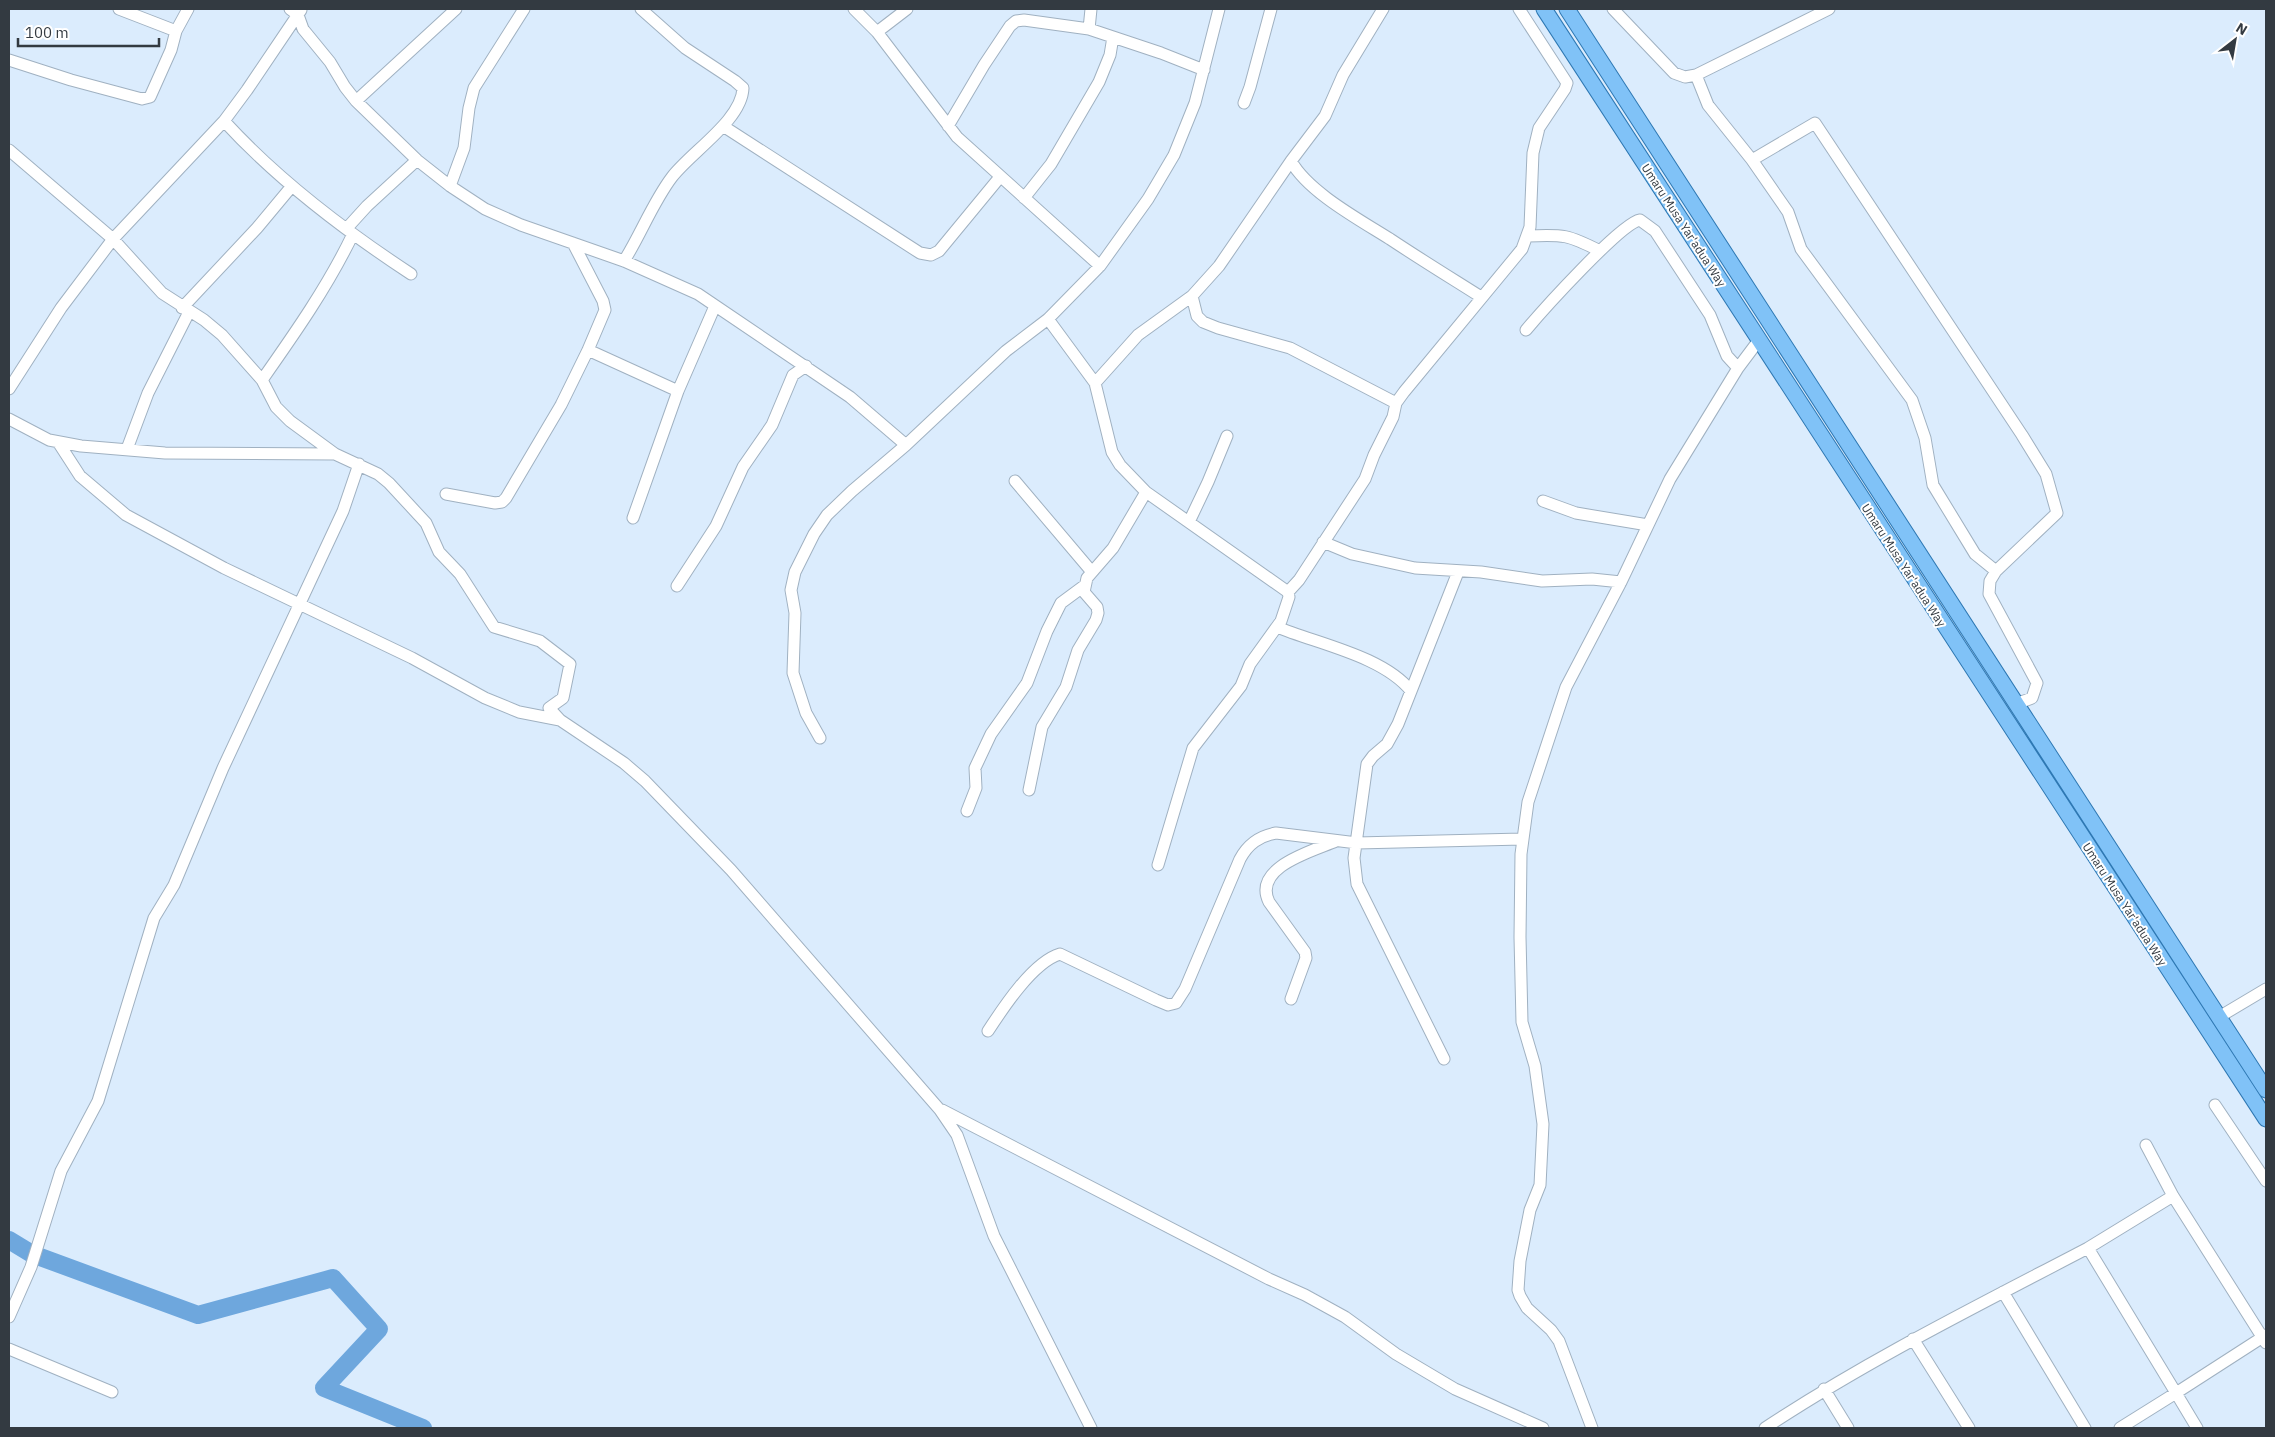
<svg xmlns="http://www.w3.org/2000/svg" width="2275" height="1437" viewBox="0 0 2275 1437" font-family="'IBM Plex Sans',sans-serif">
  <rect width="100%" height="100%" fill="#dbecfd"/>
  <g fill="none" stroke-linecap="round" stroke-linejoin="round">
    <path stroke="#6ea7dd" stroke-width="18" d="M 9,1240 L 32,1254 L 198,1315 L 333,1278 L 379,1329 L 324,1388 L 423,1428"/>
    <g stroke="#a0b1c1" stroke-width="13">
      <path id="minor" d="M 119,9 L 176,31
        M 290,9 L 298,15 L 303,29 L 330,62 L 345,87 L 356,101 L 417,160 L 450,186 L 485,209 L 521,225 L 624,261 L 698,294 L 850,397 L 906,445
        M 854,9 L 877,32 L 957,137 L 1100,266
        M 1613,9 L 1674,73 L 1685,77 L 1696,75 L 1829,9
        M 1089,29 L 1091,9
        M 877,32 L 907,9
        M 9,60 L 71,80 L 142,99 L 150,97 L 171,50 L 176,31 L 188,9
        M 1696,75 L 1708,105 L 1752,160 L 1788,212 L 1801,249 L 1912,400 L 1925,438 L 1933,485 L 1975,554 L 1996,571
        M 356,101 L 456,9
        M 1244,103 L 1250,87 L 1271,9
        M 224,121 L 247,90 L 301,10
        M 723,126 L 920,253 L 931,255 L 939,251 L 1000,177
        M 948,126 L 984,65 L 1010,26 L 1016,21 L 1024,20 L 1089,29 L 1161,53 L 1204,70
        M 9,150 L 113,239 L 162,293 L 204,320 L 222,335 L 262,380 L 276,407 L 290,421 L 335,454 L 378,474 L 389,483 L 426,523 L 439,552 L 460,574 L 494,627 L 540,641 L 570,664 L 563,698 L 549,708 L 560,720 L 624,763 L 645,781 L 731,870 L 940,1110 L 957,1135 L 994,1236 L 1091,1428
        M 1752,160 L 1815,123 L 2022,435 L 2046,474 L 2057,513 L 1996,571 L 1990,581 L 1989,594 L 2037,683 L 2032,698 L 2016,704
        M 1291,161 C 1308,192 1360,220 1390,239 C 1420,259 1451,278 1481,297
        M 450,186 L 464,148 L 469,108 L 474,88 L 524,9
        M 1024,198 L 1051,164 L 1099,82 L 1110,55 L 1113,37
        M 347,228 L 367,206 L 417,160
        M 1528,236 C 1563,234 1569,235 1600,251
        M 624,261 C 641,234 653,202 672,177 C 691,152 742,120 743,88 L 735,81 L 685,48 L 641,9
        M 1192,296 L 1197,316 L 1203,322 L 1218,328 L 1290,348 L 1396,403
        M 182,308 L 257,228 L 292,186
        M 1526,330 C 1542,311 1621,223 1640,220 L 1655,231 L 1710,315 L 1727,356 L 1738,368
        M 588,350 L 678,391
        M 262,380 C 295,333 328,286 353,234
        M 1095,383 L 1138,335 L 1192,296 L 1219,266 L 1291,161 L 1325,116 L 1343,75 L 1383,9
        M 9,389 L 61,308 L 113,239 L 224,121 C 278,180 344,230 411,274
        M 9,419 L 49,440 L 81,446 L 165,453 L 335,454
        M 58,442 L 80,476 L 126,515 L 224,568 L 412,658 L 485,698 L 519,712 L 560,720
        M 127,449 L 148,393 L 189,312
        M 1015,481 L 1092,572
        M 1146,492 L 1288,592 L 1289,597 L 1281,621 L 1250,664 L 1241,686 L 1193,748 L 1158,865
        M 446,494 L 495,503 L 502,502 L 506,498 L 561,405 L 588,350 L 605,310 L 603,301 L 573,243
        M 1543,501 L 1576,513 L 1648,525
        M 633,518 L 678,391 L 715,306
        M 1189,522 L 1208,482 L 1227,436
        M 1323,542 L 1352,554 L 1415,568 L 1481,572 L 1542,581 L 1592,579 L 1621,582
        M 677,586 L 716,526 L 743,467 L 772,425 L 793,375 L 806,366
        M 1288,592 L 1299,580 L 1365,479 L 1374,455 L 1393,417 L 1396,403 L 1404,392 L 1522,249 L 1530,227 L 1533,153 L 1539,128 L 1565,89 L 1567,83 L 1519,9
        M 1277,627 C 1318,644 1383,656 1411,691
        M 820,738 L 806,713 L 793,673 L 795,613 L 791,590 L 795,572 L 814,534 L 827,515 L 852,491 L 906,445 L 1006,351 L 1048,319 L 1100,266 L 1148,199 L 1174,155 L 1195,103 L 1219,9
        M 1029,790 L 1042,727 L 1066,687 L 1078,650 L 1096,620 L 1098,613 L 1097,607 L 1084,592 L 1087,578 L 1113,548 L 1146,492 L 1120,465 L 1112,452 L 1095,383 L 1048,319
        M 967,811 L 976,788 L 975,768 L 991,734 L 1027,683 L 1047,631 L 1061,603 L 1084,586
        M 1291,999 L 1306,958 L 1305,952 L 1269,902 C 1252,867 1313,851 1336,841
        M 2219,1017 L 2266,989
        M 988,1031 C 1003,1008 1033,962 1060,954 L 1156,1000 L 1168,1005 L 1176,1003 L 1185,989 L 1240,859 C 1248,844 1259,836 1276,833 L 1357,843 L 1522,839
        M 1444,1059 L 1357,884 L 1354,858 L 1367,764 L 1373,756 L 1387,744 L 1398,724 L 1458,572
        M 2215,1105 L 2266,1181
        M 942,1110 L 1269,1279 L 1305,1295 L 1345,1317 L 1396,1354 L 1455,1389 L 1543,1428
        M 2146,1145 L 2173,1196 L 2266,1343
        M 2173,1196 L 2088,1248 L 2176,1393 L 2266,1335
        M 2003,1292 L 2085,1428
        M 9,1317 L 31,1267 L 61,1171 L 98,1101 L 154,918 L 174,885 L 223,768 L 343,511 L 359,464
        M 1913,1339 L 1969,1428
        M 9,1349 L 112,1392
        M 1824,1389 L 1848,1428
        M 1592,1428 L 1559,1341 L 1551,1330 L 1527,1308 L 1520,1296 L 1518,1290 L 1520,1261 L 1530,1210 L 1540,1185 L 1543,1124 L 1535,1066 L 1522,1022 L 1520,937 L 1521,854 L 1528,802 L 1566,687 L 1621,582 L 1670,479 L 1738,368 L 1759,340
        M 1765,1428 C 1868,1360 1979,1305 2088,1248
        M 2120,1428 L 2176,1393 L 2197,1428"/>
    </g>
    <g stroke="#2e78b3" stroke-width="17">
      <path id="major" d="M 1544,9 L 2266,1119
        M 1567,9 L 2266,1090"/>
    </g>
    <use href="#minor" stroke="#fff" stroke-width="11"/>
    <use href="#major" stroke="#80c2f7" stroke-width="15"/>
  </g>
  <g text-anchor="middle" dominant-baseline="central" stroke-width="4" stroke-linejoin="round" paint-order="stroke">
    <g font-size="12" fill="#333a41" stroke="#fff">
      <text transform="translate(1684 225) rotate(57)">Umaru Musa Yar'adua Way</text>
      <text transform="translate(1904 565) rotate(57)">Umaru Musa Yar'adua Way</text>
      <text transform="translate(2125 904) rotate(57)">Umaru Musa Yar'adua Way</text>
    </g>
  </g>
  <rect width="2275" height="1437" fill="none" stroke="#333a41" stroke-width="20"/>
  <g transform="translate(2235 40) rotate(31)" stroke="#ffffff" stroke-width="4" paint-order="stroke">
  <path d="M0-4L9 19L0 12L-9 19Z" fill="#333a41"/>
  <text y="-8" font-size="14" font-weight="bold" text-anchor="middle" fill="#333a41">N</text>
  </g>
  <path d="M18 38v8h141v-8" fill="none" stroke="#333a41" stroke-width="2.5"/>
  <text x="25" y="38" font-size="15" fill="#333a41" stroke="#ffffff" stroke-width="4" paint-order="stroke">100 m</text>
</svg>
